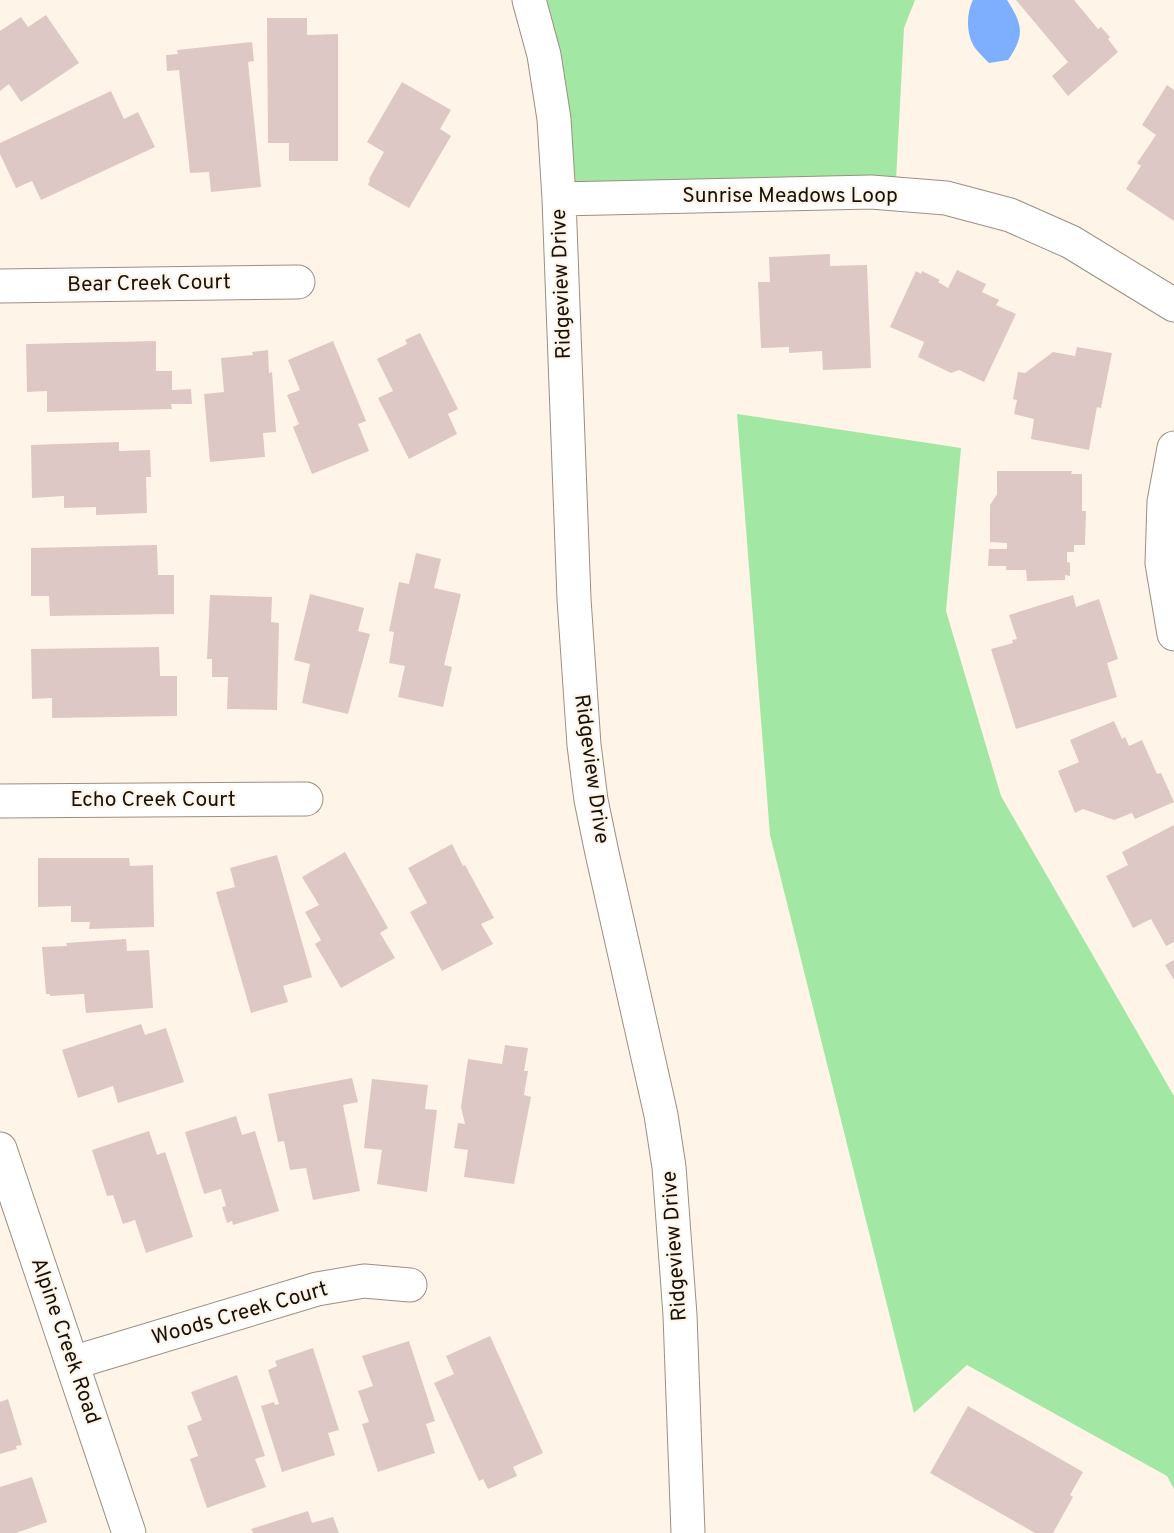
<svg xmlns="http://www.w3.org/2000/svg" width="1174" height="1533" viewBox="0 0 1174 1533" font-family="Overpass,sans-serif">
  <rect width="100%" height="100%" fill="#fff4e8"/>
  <path fill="#a2e7a4" d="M 529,0 L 915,0 L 904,28 L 896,180 L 559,199 Z
    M 737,414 L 961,448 L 946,611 L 1001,796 L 1174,1096 L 1174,1489 L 1167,1476 L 967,1365 L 914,1413 L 770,835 Z"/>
  <path fill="#7daffe" d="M 973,0 L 1007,0 C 1023,25 1025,35 1008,60 L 989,63 C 984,58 979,53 975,48 C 966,35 966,13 973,0 Z"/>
  <path fill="#dec8c5" d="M 1016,0 L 1074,0 L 1098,29 L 1101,27 L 1110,37 L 1108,39 L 1118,52 L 1068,96 L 1052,76 L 1068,62 Z
    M 46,15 L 79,63 L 21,102 L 9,84 L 0,91 L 0,31 L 21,17 L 28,27 Z
    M 267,18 L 307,18 L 307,35 L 338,34 L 338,161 L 289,161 L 289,143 L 268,143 Z
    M 252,42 L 254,61 L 248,62 L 261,187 L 211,192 L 209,172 L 190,173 L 179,70 L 167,71 L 166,55 L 178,54 L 177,50 Z
    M 402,82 L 451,110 L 440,129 L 451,136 L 409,208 L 368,185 L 370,180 L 369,179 L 384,152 L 367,142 Z
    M 1167,85 L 1174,90 L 1174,221 L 1126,189 L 1141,166 L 1137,163 L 1156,135 L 1142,125 Z
    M 111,91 L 124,119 L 138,112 L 155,147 L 41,200 L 32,181 L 16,188 L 0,154 L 0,143 Z
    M 830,254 L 830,266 L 867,265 L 871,368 L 823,370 L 822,351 L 789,353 L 789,347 L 761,348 L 758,282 L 770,282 L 769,257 Z
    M 957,270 L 986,284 L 982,292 L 999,300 L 996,305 L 1016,314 L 984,382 L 959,370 L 951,373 L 918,357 L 924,342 L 890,327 L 916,271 L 921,274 L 922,271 L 940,280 L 938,282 L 948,288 Z
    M 420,333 L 458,409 L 448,414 L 457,434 L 409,459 L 378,398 L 393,391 L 377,359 L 407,344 L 405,340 Z
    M 156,341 L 156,371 L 172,371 L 172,390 L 191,389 L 192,404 L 171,404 L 172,409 L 47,412 L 47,391 L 27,392 L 26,344 Z
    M 333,341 L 366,421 L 358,424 L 369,451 L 312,474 L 293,427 L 299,424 L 287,395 L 300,390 L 288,360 Z
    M 1077,347 L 1112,353 L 1101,408 L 1097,407 L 1089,450 L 1031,439 L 1034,419 L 1014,414 L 1017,400 L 1013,399 L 1018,372 L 1025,373 L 1053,352 L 1075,356 Z
    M 268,350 L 269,373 L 272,372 L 276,432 L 263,433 L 265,457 L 210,462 L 204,394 L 224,392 L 221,358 L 253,355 L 252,352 Z
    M 119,442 L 119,451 L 150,450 L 151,477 L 146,477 L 147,513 L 96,515 L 96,507 L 64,508 L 64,496 L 32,498 L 31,445 Z
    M 997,471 L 1072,471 L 1071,474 L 1082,474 L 1082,511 L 1086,511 L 1085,545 L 1074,545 L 1074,552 L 1067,552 L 1067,562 L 1070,563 L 1070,576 L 1065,575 L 1065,580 L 1027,581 L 1026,570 L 1006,570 L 1006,566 L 988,566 L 989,549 L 1007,549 L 1007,543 L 990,542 L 990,505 L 997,494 Z
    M 157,545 L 158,575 L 174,575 L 174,614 L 50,616 L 49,596 L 31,596 L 31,548 Z
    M 416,553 L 441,559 L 434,588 L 461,594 L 444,665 L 452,667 L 443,707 L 398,697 L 405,666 L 389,663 L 394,632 L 389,631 L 399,582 L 409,584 Z
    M 310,594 L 364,608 L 358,631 L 370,634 L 348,714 L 302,703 L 310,664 L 294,660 Z
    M 210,595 L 272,597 L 271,622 L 279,623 L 277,710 L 227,709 L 228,677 L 212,677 L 212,659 L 207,659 Z
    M 1073,595 L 1076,607 L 1099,599 L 1118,659 L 1107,663 L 1117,697 L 1016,729 L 991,649 L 1013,643 L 1012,640 L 1017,639 L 1009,615 Z
    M 159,647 L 160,676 L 177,676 L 177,716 L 52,718 L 52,698 L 32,699 L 31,649 Z
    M 1114,721 L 1122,739 L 1125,737 L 1129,746 L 1142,740 L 1157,774 L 1161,773 L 1174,802 L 1135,819 L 1132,813 L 1114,820 L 1083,809 L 1075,813 L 1058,771 L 1079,762 L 1070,740 Z
    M 1174,825 L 1174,942 L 1166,946 L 1151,919 L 1133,928 L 1106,876 L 1128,865 L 1122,852 Z
    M 452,844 L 463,866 L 465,865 L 494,918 L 481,924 L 493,944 L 442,971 L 410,912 L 427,903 L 408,868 Z
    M 345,852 L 388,928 L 380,933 L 395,958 L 341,988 L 315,944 L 321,940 L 305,912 L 319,905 L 302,877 Z
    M 277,855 L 312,977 L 283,986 L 288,1002 L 251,1013 L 216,892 L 235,887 L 230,868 Z
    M 38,858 L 129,858 L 130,866 L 153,865 L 154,927 L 89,929 L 90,922 L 71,922 L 71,906 L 38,907 Z
    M 126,939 L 127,951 L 149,950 L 153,1008 L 86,1013 L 84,994 L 50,996 L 50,994 L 46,994 L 42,947 L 67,946 L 66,943 Z
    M 1174,960 L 1174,980 L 1165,965 Z
    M 141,1024 L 145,1035 L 166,1028 L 184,1082 L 118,1103 L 113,1086 L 78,1098 L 62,1050 Z
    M 505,1045 L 528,1048 L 524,1071 L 528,1071 L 524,1095 L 531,1097 L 514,1184 L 464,1177 L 468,1150 L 454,1148 L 458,1123 L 465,1124 L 461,1107 L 468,1059 L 502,1064 Z
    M 352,1078 L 358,1102 L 343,1105 L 360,1191 L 313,1200 L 306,1168 L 290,1170 L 284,1141 L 278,1142 L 268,1094 Z
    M 372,1079 L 428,1085 L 425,1109 L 437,1110 L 427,1192 L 377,1184 L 382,1150 L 364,1148 Z
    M 236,1116 L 242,1135 L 255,1131 L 279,1211 L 233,1225 L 232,1221 L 227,1223 L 222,1207 L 226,1206 L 221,1189 L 204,1194 L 185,1132 Z
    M 149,1131 L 157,1155 L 165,1152 L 193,1237 L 146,1253 L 135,1220 L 123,1224 L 113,1195 L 107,1196 L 92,1150 Z
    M 490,1336 L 543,1453 L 513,1467 L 517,1476 L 488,1489 L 483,1479 L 479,1481 L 434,1383 L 454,1374 L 446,1356 Z
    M 409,1341 L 435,1421 L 426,1424 L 435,1453 L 378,1472 L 362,1424 L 369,1422 L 358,1391 L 373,1386 L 362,1356 Z
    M 313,1348 L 339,1430 L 328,1433 L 335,1455 L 282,1472 L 261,1406 L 274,1402 L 275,1405 L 279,1404 L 268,1370 L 277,1366 L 275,1361 Z
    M 237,1375 L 265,1456 L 255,1459 L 266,1487 L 207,1508 L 190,1459 L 198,1456 L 187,1426 L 202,1420 L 191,1392 Z
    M 8,1399 L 22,1445 L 16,1446 L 17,1449 L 0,1454 L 0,1402 Z
    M 968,1406 L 1083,1472 L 1070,1495 L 1073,1497 L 1053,1533 L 1035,1533 L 930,1473 Z
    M 32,1477 L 47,1522 L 16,1533 L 0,1533 L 0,1487 Z
    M 308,1511 L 312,1523 L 333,1517 L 339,1533 L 253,1533 L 251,1529 Z"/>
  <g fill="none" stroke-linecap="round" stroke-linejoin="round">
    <g stroke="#9c8f81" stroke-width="35">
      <path id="minor" d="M 529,0 L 544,55 L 554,119 L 559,199 L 574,599 L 584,745 L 591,800 L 602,853 L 661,1115 L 669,1167 L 680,1315 L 688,1533
        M 559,199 L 871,192 L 946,198 L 1010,215 L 1071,242 L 1174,305
        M 0,286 L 298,282
        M 1174,448 L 1164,502 L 1162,563 L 1174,634
        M 0,801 L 306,799
        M 0,1149 L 129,1533
        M 72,1363 L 317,1289 L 364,1281 L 410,1285"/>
    </g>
    <use href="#minor" stroke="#fff" stroke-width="33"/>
  </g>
  <g text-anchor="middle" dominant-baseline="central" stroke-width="4.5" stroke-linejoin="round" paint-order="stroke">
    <g font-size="21" fill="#16110c" stroke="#fff4e8">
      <text x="790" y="196">Sunrise Meadows Loop</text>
      <text transform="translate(149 284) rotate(-1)">Bear Creek Court</text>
      <text transform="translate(562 284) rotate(-92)">Ridgeview Drive</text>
      <text transform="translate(591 769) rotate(82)">Ridgeview Drive</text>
      <text x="153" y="800">Echo Creek Court</text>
      <text transform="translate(675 1246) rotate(-94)">Ridgeview Drive</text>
      <text transform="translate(240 1314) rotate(-16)">Woods Creek Court</text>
      <text transform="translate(65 1341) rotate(71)">Alpine Creek Road</text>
    </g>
  </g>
</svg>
